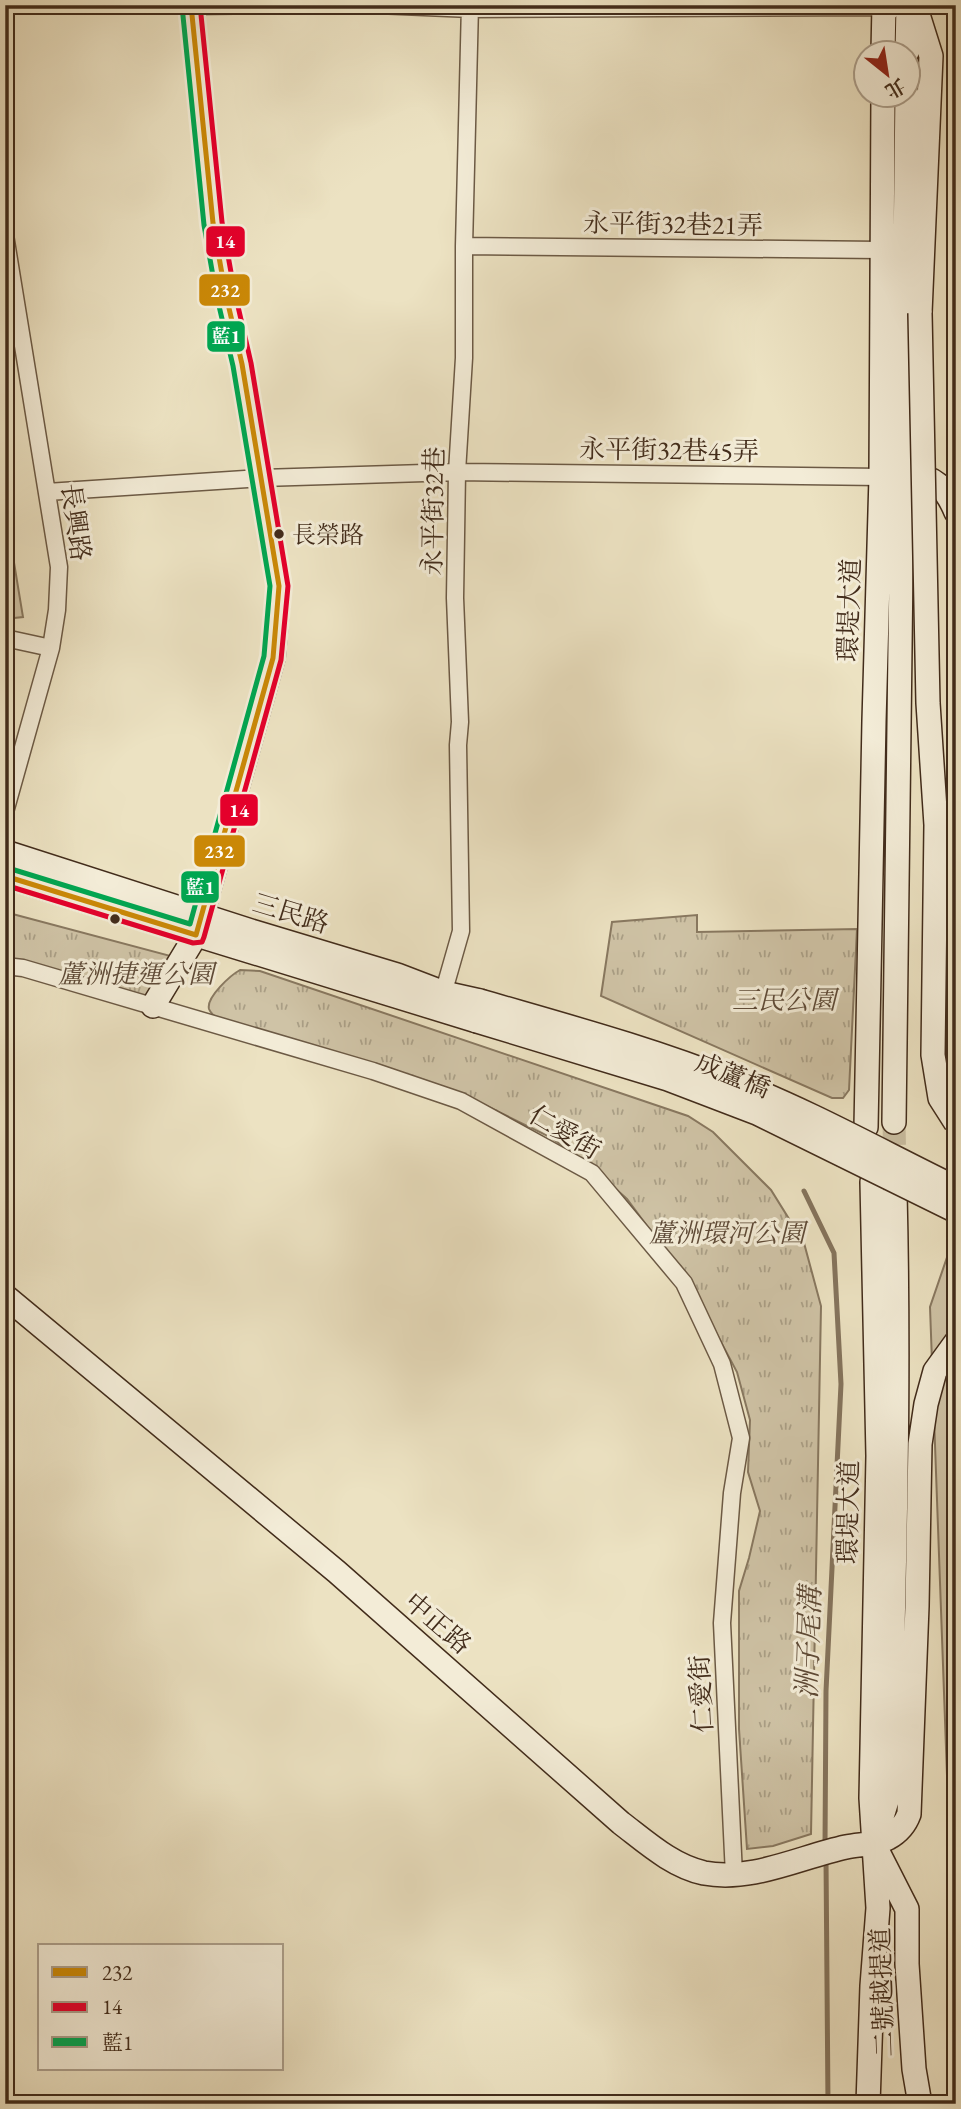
<svg xmlns="http://www.w3.org/2000/svg" width="961" height="2109" viewBox="0 0 961 2109" font-family="'EB Garamond','Noto Serif TC',serif">
  <defs>
    <pattern id="park-tufts" width="24" height="20" patternUnits="userSpaceOnUse" patternTransform="scale(1.75)"><rect width="24" height="20" fill="#cfc3a6"/><path d="M3 7l-1-3M5 7V3M7 7l1-3M15 17l-1-3M17 17v-4M19 17l1-3" fill="none" stroke="#aa9f86"/></pattern>
  </defs>
  <rect width="100%" height="100%" fill="#ece2c2"/>
  <filter id="stains"><feTurbulence type="fractalNoise" baseFrequency=".00286" numOctaves="4"/><feColorMatrix values="0 0 0 0 .2 0 0 0 0 .09 0 0 0 0 .02 0 0 0 .5 -.17"/></filter>
  <radialGradient id="worn" r=".72"><stop offset=".6" stop-color="#630" stop-opacity="0"/><stop offset="1" stop-color="#630" stop-opacity=".3"/></radialGradient>
  <path fill="url(#park-tufts)" stroke="#887860" stroke-width="2" d="M 5,912 L 182,959 L 153,1006 L 5,966 Z
    M 697,915 L 697,932 L 857,929 L 849,1090 L 843,1098 L 832,1098 L 601,996 L 612,922 Z
    M 240,970 L 260,971 L 688,1116 L 713,1132 L 771,1190 L 804,1243 L 821,1306 L 811,1834 L 773,1846 L 747,1849 L 739,1729 L 739,1591 L 749,1558 L 760,1511 L 748,1472 L 750,1420 L 737,1372 L 690,1284 L 627,1199 L 587,1163 L 550,1137 L 466,1096 L 222,1020 C 217,1018 211,1014 209,1009 C 206,997 231,975 240,970 Z"/>
  <path fill="#cfc3a6" stroke="#887860" stroke-width="2" d="M 5,508 L 23,617 L 5,619 Z
    M 956,1231 L 956,2023 L 930,1307 Z"/>
  <g fill="none" stroke-linecap="round" stroke-linejoin="round">
    <path stroke="#85745d" stroke-width="5" d="M 804,1191 L 834,1253 L 841,1384 L 826,1691 L 825,1846
      M 826,1859 L 828,2104"/>
    <path stroke="#cabea1" stroke-width="23" stroke-dasharray="23 11" stroke-linecap="butt" d="M 894,1122 L 895,1176"/>
    <g stroke="#6c5a45" stroke-width="19">
      <path id="street" d="M 377,5 L 471,9 L 884,7 L 892,10
        M 191,6 L 283,5
        M 5,235 L 59,567 L 57,610 L 51,648 L 5,812
        M 464,246 L 881,250
        M 47,492 L 262,478 L 457,472 L 881,477
        M 5,638 L 51,648
        M 5,966 L 23,968 L 373,1071 L 461,1101 L 592,1173 L 684,1283 L 722,1364 L 741,1438 L 732,1493 L 722,1623 L 734,1875
        M 441,1001 L 461,931 L 458,745 L 460,722 L 455,598 L 457,472 L 464,358 L 464,246 L 470,5"/>
    </g>
    <g stroke="#422c1b" stroke-width="26">
      <path id="secondary" d="M 915,5 L 931,56 L 920,313
        M 883,52 L 884,5
        M 907,52 L 908,7
        M 908,474 C 935,476 946,488 956,512
        M 5,852 L 254,932 L 397,975 L 444,993 L 480,1001
        M 5,876 L 477,1021
        M 153,1006 L 196,935 L 273,658 L 279,586 L 242,364 L 225,291 L 213,223 L 191,5
        M 939,1028 L 952,969 L 956,920
        M 894,1122 L 907,94
        M 866,1127 L 874,721 L 881,477 L 883,94
        M 5,1296 L 337,1572 L 621,1823 C 646,1842 672,1866 704,1873 C 752,1882 800,1857 846,1847 C 860,1844 876,1845 888,1838 C 899,1832 905,1825 909,1814 L 917,1606 L 920,1444 L 926,1404 L 935,1371 L 956,1342
        M 878,1830 L 889,1794 C 894,1594 900,1394 895,1193
        M 878,1852 L 907,1909 L 907,1964 L 914,2069 L 920,2104
        M 868,2104 L 872,1986 L 878,1908 L 871,1798 L 878,1456 L 872,1182"/>
    </g>
    <use href="#street" stroke="#f3ecd7" stroke-width="16"/>
    <use href="#secondary" stroke="#f3ecd7" stroke-width="23"/>
    <g stroke="#422c1b" stroke-width="26" stroke-linecap="butt">
      <path id="secondary-bridge" d="M 920,313 L 928,703 L 936,825 L 933,1055 L 940,1098 L 956,1123
        M 480,1001 C 566,1026 652,1049 734,1082 C 811,1112 882,1152 956,1188
        M 477,1021 L 668,1079 L 757,1113 L 956,1211"/>
    </g>
    <use href="#secondary-bridge" stroke="#f3ecd7" stroke-width="23"/>
    <g stroke="#f3ecd7" stroke-width="10">
      <path id="bus-1" d="M 5,876 L 196,935 L 273,658 L 279,586 L 242,364 L 225,291 L 213,223 L 191,5"/>
    </g>
    <g stroke="#f3ecd7" stroke-width="10">
      <path id="bus-2" d="M 5,885 L 193,943 L 202,942 L 204,937 L 281,660 L 288,586 L 251,363 L 234,289 L 222,222 L 200,5"/>
    </g>
    <g stroke="#f3ecd7" stroke-width="10">
      <path id="bus-3" d="M 8,868 L 190,924 L 264,656 L 270,586 L 233,366 L 216,293 L 204,225 L 182,6"/>
    </g>
    <use href="#bus-1" stroke="#ca8807" stroke-width="5"/>
    <use href="#bus-2" stroke="#e4002b" stroke-width="5"/>
    <use href="#bus-3" stroke="#00a651" stroke-width="5"/>
  </g>
  <g fill="#422c1b" stroke="#f3ecd7" stroke-width="2.5">
    <circle cx="279" cy="534" r="6"/>
    <circle cx="115" cy="919" r="6"/>
  </g>
  <g text-anchor="middle" dominant-baseline="central" stroke-width="6" stroke-linejoin="round" paint-order="stroke">
    <g font-size="24" fill="#422c1b" stroke="#f3ecd7" text-anchor="start">
      <text x="292" y="534">長榮路</text>
    </g>
    <g font-size="26" fill="#422c1b" stroke="#f3ecd7">
      <text transform="translate(673 224) rotate(1)">永平街32巷21弄</text>
      <text transform="translate(669 450) rotate(1)">永平街32巷45弄</text>
      <text transform="translate(433 511) rotate(-89)">永平街32巷</text>
      <text transform="translate(76 522) rotate(82)">長興路</text>
      <text transform="translate(849 610) rotate(-88)">環堤大道</text>
      <text transform="translate(291 913) rotate(17)">三民路</text>
      <text transform="translate(733 1075) rotate(22)">成蘆橋</text>
      <text transform="translate(565 1132) rotate(31)">仁愛街</text>
      <text transform="translate(848 1512) rotate(-89)">環堤大道</text>
      <text transform="translate(438 1623) rotate(41)">中正路</text>
      <text transform="translate(701 1694) rotate(-93)">仁愛街</text>
      <text transform="translate(882 1992) rotate(-92)">二號越提道</text>
    </g>
    <g font-size="26" font-style="italic" fill="#5e4a37" stroke="#f3ecd7">
      <text x="136" y="974">蘆洲捷運公園</text>
      <text x="784" y="1000">三民公園</text>
      <text x="727" y="1233">蘆洲環河公園</text>
    </g>
    <g font-size="28" font-style="italic" fill="#5e4a36" stroke="#f3ecd7">
      <text transform="translate(808 1643) rotate(-88)">洲子尾溝</text>
    </g>
  </g>
  <g stroke="#f3ecd7" stroke-width="2.5">
    <rect x="205" y="225" width="41" height="33" rx="7" fill="#e4002b"/>
    <rect x="198" y="273" width="53" height="34" rx="7" fill="#ca8807"/>
    <rect x="206" y="320" width="40" height="33" rx="7" fill="#00a651"/>
    <rect x="219" y="793" width="40" height="34" rx="7" fill="#e4002b"/>
    <rect x="193" y="834" width="53" height="34" rx="7" fill="#ca8807"/>
    <rect x="180" y="870" width="40" height="34" rx="7" fill="#00a651"/>
  </g>
  <g font-size="19" text-anchor="middle" font-weight="bold" fill="#fff">
    <text x="225" y="248">14</text>
    <text x="225" y="297">232</text>
    <text x="226" y="343">藍1</text>
    <text x="239" y="817">14</text>
    <text x="219" y="858">232</text>
    <text x="200" y="894">藍1</text>
  </g>
  <rect width="961" height="2109" fill="none" stroke="#ece2c2" stroke-width="28"/>
  <rect x="7" y="7" width="947" height="2095" fill="none" stroke="#422c1b" stroke-width="3.5"/>
  <rect x="14" y="14" width="933" height="2081" fill="none" stroke="#422c1b" stroke-width="2"/>
  <rect x="38" y="1944" width="245" height="126" fill="#f3ecd7" stroke="#ac9f8c" stroke-width="2"/>
  <rect x="52" y="1967" width="35" height="10" fill="#ca8807" stroke="#ac9f8c" stroke-width="2"/>
  <text x="102" y="1980" font-size="21" fill="#422c1b">232</text>
  <rect x="52" y="2002" width="35" height="10" fill="#e4002b" stroke="#ac9f8c" stroke-width="2"/>
  <text x="102" y="2014" font-size="21" fill="#422c1b">14</text>
  <rect x="52" y="2037" width="35" height="10" fill="#00a651" stroke="#ac9f8c" stroke-width="2"/>
  <text x="102" y="2050" font-size="21" fill="#422c1b">藍1</text>
  <g transform="translate(887 74) rotate(150)"><circle r="33" fill="#f3ecd7" stroke="#ac9f8c" stroke-width="2"/>
  <path d="M0-5L12 26L0 18L-12 26Z" fill="#8f2418"/>
  <text y="-10" font-size="19" font-weight="bold" text-anchor="middle" fill="#422c1b">北</text>
  </g>
  <rect width="100%" height="100%" filter="url(#stains)"/>
  <rect width="100%" height="100%" fill="url(#worn)"/>
</svg>
